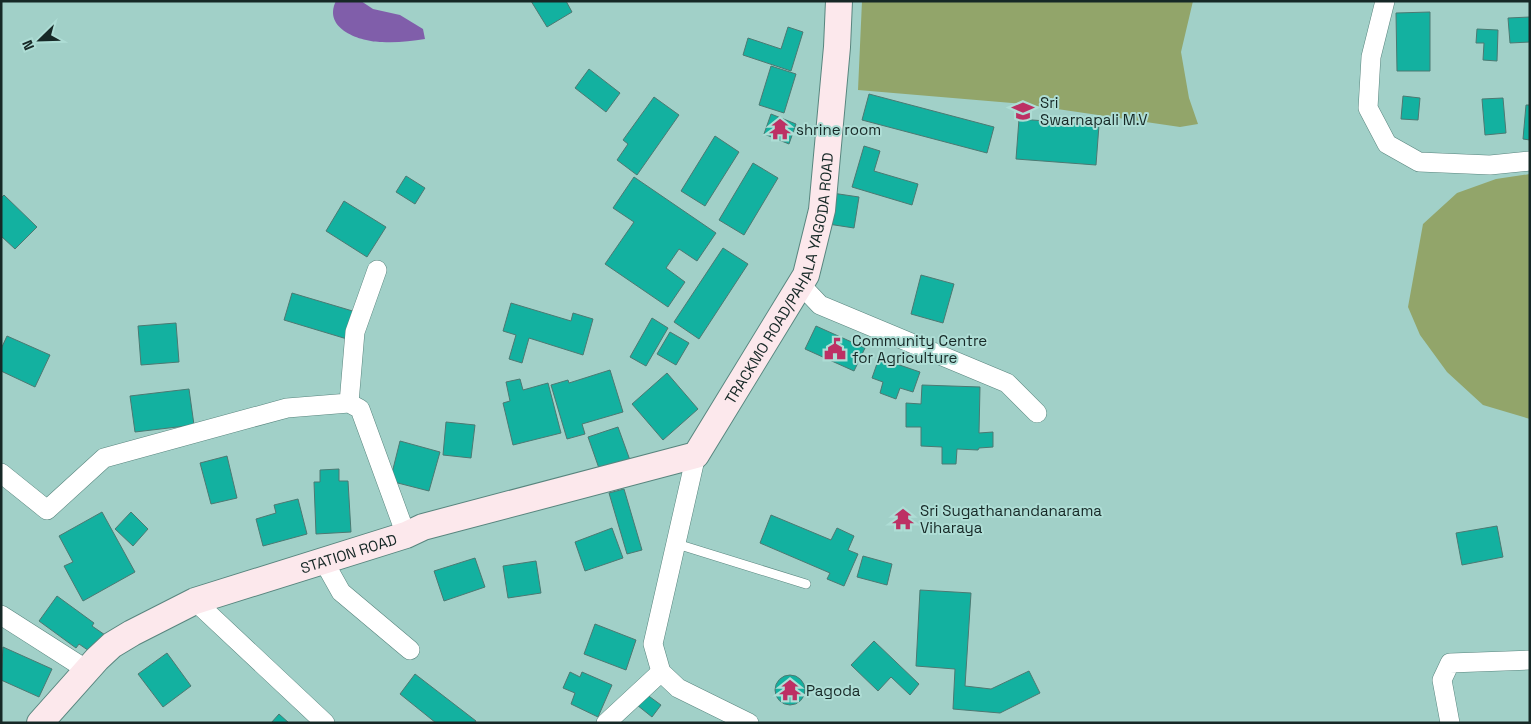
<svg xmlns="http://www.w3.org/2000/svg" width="1531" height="724" viewBox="0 0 1531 724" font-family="'Space Grotesk',sans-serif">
  <rect width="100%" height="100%" fill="#a1d0c8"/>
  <path fill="#92a56a" d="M 862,1 L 1193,1 L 1181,52 L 1189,98 L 1198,124 L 1180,127 L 1023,104 L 858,90 Z
    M 1530,174 L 1530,419 L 1483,405 L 1447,372 L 1420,335 L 1408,307 L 1423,224 L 1457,193 L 1496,179 Z"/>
  <path fill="#805eaa" d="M 336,1 L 361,1 L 373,9 L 400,15 L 423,29 L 425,39 C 411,41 397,43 382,42 C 361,42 322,29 336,1 Z"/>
  <path fill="#13b1a0" stroke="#4c7972" d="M 531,1 L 566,1 L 572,12 L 547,27 Z
    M 1430,12 L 1430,71 L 1397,71 L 1396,13 Z
    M 1530,17 L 1530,42 L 1510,43 L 1508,18 Z
    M 788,27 L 803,32 L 791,71 L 743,55 L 748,38 L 781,49 Z
    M 1477,29 L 1498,30 L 1497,61 L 1483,60 L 1484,43 L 1476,43 Z
    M 771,66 L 796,74 L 784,113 L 759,105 Z
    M 589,69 L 620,93 L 606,112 L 575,88 Z
    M 869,94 L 994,127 L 987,153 L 862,120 Z
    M 1403,96 L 1420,98 L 1418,120 L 1401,119 Z
    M 654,97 L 679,115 L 637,175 L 617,160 L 628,144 L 623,140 Z
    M 1503,98 L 1506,133 L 1485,135 L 1482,99 Z
    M 1526,105 L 1530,105 L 1530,140 L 1523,139 Z
    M 771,114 L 796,124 L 789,144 L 764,134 Z
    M 1019,119 L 1099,125 L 1096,165 L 1016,159 Z
    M 715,136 L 739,152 L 705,206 L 681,191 Z
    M 864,146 L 880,151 L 874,171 L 918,184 L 912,205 L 852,187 Z
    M 753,163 L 778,178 L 744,235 L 719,220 Z
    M 406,176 L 425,188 L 415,204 L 396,192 Z
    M 634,177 L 716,233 L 697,261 L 679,249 L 666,268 L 685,282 L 668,307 L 605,264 L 634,222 L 613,208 Z
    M 832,193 L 859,197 L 854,228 L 828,224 Z
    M 4,195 L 37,227 L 15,249 L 1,236 L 1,198 Z
    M 344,201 L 386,227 L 367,257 L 326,231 Z
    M 723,248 L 748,264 L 699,339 L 674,322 Z
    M 921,275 L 954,284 L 943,323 L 911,314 Z
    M 292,293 L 356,312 L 347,339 L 284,320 Z
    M 511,303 L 571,321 L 573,313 L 593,319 L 583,355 L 529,338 L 522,363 L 509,359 L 516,335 L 503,331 Z
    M 652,318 L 668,328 L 646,366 L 630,357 Z
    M 176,323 L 179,362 L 141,365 L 138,326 Z
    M 816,326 L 865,348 L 854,371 L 805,349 Z
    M 670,332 L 689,343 L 676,365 L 657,354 Z
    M 7,336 L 50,355 L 35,387 L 1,371 L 1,349 Z
    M 879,358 L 920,372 L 913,392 L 900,388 L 896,399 L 880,393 L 883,382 L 872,378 Z
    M 610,370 L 623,412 L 582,424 L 585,434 L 567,439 L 551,385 L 568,380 L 569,383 Z
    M 667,373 L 698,409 L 663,440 L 632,404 Z
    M 520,379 L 523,390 L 548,383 L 561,433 L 513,445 L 503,403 L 510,401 L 506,382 Z
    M 922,385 L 980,387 L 979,433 L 993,432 L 993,447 L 979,448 L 978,450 L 957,449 L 956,464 L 942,464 L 942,447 L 921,446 L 921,427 L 906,427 L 906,403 L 921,404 Z
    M 189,389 L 194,425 L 135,432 L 130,396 Z
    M 446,422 L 475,425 L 471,458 L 443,455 Z
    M 618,427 L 631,463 L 601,474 L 588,437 Z
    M 400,441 L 440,452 L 429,491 L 390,481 Z
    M 227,456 L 237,498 L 211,504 L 200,463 Z
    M 339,469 L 339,481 L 348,481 L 351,532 L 316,534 L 314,482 L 320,482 L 320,470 Z
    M 624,489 L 642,550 L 627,554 L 609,493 Z
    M 298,499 L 307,534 L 263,546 L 256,519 L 276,513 L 274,505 Z
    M 102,512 L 135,572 L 83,601 L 64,566 L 73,562 L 59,536 Z
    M 131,512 L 148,529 L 133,546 L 115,529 Z
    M 771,515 L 831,540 L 837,528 L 854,536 L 848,550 L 858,554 L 844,586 L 827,579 L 830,573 L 760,543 Z
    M 1497,526 L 1503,557 L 1462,565 L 1456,533 Z
    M 612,528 L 623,558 L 585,571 L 575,542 Z
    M 863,556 L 892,564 L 887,585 L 857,577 Z
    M 475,558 L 485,587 L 444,601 L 434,571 Z
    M 536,561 L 541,593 L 508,598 L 503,566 Z
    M 920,590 L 971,593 L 965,686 L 991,689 L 1029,671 L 1040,693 L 1000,713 L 953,709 L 955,669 L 916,666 Z
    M 57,596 L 94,623 L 92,626 L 108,637 L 95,655 L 79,644 L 76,648 L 39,621 Z
    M 595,624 L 636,640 L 626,670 L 584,654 Z
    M 874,641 L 919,684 L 910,695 L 891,677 L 878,691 L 851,665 Z
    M 3,647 L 52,669 L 39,697 L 1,680 Z
    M 167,653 L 191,686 L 163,707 L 138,674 Z
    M 570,672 L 580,677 L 582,672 L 612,685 L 598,717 L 571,704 L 575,693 L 563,688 Z
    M 415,674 L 476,721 L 475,723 L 436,723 L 400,694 Z
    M775 690a15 15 0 1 1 30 0a15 15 0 1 1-30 0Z
    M 646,694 L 661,705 L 652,717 L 637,705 Z
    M 279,714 L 289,723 L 271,723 Z"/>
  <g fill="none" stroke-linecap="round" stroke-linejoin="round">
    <g stroke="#58857e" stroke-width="10">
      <path id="lane" d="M 677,544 L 806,584"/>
    </g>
    <g stroke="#58857e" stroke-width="20">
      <path id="street" d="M 1385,1 L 1371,57 L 1368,108 L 1387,144 L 1419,162 L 1490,165 L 1530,161
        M 377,270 L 355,332 L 349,403 L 360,409 L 406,535
        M 801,285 L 820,305 L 1007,383 L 1037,413
        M 696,455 L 653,644 L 661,672 L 678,688 L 749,723
        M 1,473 L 47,510 L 104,458 L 287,408 L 349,403
        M 323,560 L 341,592 L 410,650
        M 195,601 L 325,723
        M 1,615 L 87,670
        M 606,723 L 661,672
        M 1450,723 L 1442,680 L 1450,663 L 1530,660"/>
    </g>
    <g stroke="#58857e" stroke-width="28">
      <g id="secondary">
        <path id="s1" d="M 40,723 L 97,659 L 112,645 L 132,633 L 195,601 L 406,535 L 423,527 L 696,455 L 806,275 L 822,210 L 837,47 L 839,1"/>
      </g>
    </g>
    <use href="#lane" stroke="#fff" stroke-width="9"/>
    <use href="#street" stroke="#fff" stroke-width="19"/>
    <use href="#secondary" stroke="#fce8ec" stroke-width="26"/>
  </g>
  <defs>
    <g id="school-bare" transform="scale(1.725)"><path d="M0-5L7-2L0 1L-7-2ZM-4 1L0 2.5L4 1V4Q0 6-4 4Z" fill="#bd3064" stroke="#aeddd5" stroke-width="2.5" paint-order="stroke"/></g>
    <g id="temple-bare" transform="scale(1.725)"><path d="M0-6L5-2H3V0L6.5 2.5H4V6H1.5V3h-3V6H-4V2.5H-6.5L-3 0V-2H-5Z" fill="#bd3064" stroke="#aeddd5" stroke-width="2.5" paint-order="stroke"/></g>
    <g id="civic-bare" transform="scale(1.725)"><path d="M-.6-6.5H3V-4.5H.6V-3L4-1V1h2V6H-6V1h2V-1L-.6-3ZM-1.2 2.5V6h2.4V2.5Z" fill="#bd3064" stroke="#aeddd5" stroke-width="2.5" paint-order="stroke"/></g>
  </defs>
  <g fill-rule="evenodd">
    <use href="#school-bare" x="1023" y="111"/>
    <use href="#temple-bare" x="780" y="129"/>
    <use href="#civic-bare" x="835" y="349"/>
    <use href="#temple-bare" x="903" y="519"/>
    <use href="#temple-bare" x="790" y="690"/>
  </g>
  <g text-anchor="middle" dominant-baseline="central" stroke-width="4" stroke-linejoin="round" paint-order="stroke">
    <g font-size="15" fill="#162826" stroke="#aeddd5" text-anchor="start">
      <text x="1040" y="102">Sri<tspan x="1040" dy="17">Swarnapali M.V</tspan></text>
      <text x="796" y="129">shrine room</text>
      <text x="852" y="340">Community Centre<tspan x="852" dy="17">for Agriculture</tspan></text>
      <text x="920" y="510">Sri Sugathanandanarama<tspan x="920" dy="17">Viharaya</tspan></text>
      <text x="806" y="690">Pagoda</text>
    </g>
    <g font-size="15" fill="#162826" stroke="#aeddd5">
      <text stroke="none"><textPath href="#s1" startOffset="921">TRACKMO ROAD/PAHALA YAGODA ROAD</textPath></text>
      <text stroke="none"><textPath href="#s1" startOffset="361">STATION ROAD</textPath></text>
    </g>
  </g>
  <rect width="1531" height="724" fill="none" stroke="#162826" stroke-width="5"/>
  <g transform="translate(40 40) rotate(247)" stroke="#aeddd5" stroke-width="4" paint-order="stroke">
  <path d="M0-4L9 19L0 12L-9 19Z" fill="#162826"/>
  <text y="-8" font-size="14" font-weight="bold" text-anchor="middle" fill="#162826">N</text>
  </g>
</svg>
